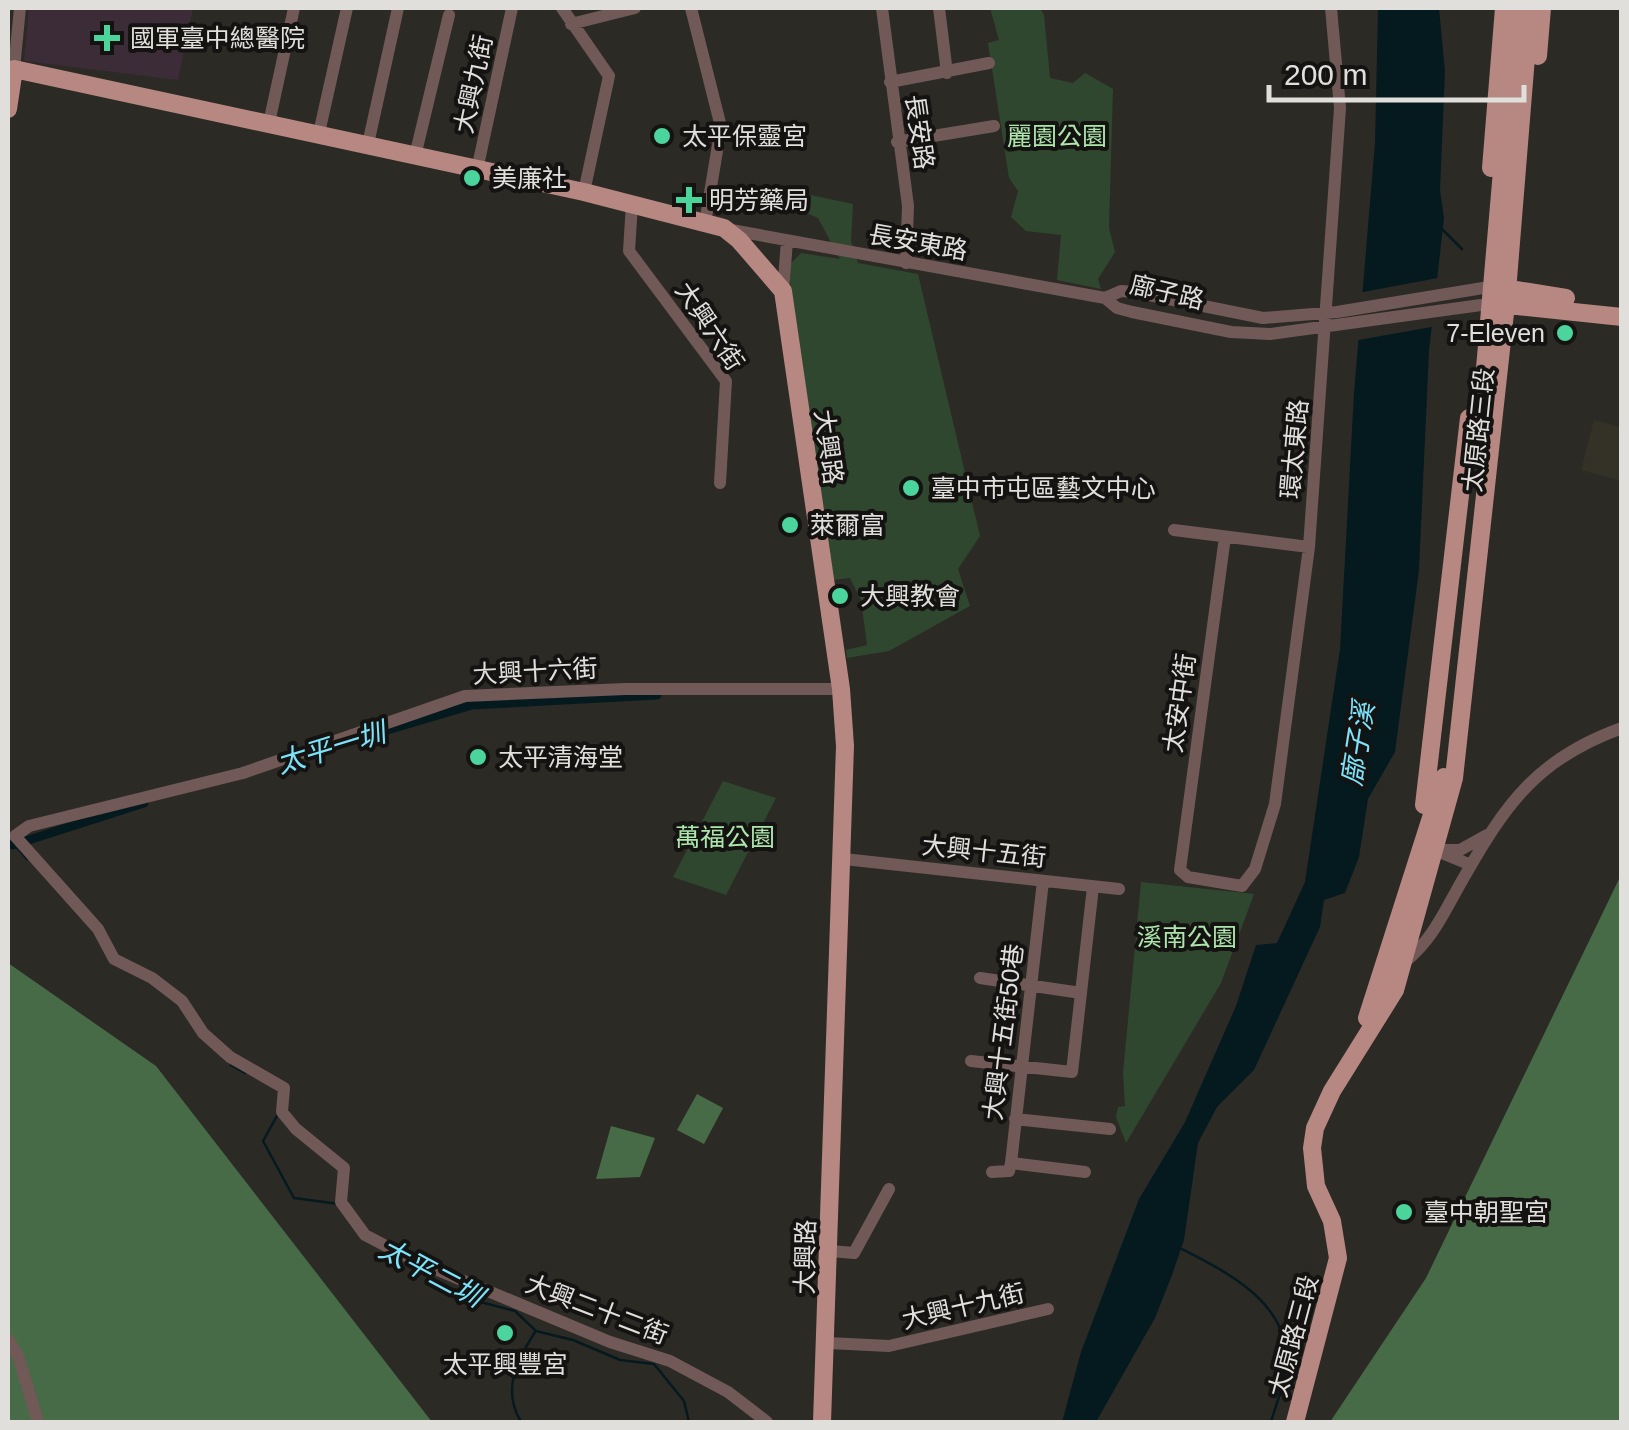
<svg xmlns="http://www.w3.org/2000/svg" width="1629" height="1430" viewBox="0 0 1629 1430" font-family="Helvetica,'Noto Sans TC',sans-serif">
  <rect width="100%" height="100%" fill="#2c2a25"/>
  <path fill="#343126" d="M 1594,420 L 1621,427 L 1621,481 L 1581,470 Z"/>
  <path fill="#3c2c37" d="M 29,8 L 193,8 L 178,80 L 24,61 Z"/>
  <path fill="#2f472e" d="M 990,8 L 1040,8 L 1044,15 L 1050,78 L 1073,83 L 1085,73 L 1113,89 L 1109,228 L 1115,252 L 1098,279 L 1101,289 L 1057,280 L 1061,235 L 1026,231 L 1011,217 L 1018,191 L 1009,178 L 988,43 L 999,40 Z
    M 787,190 L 853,204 L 851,241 L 858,263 L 918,274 L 980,536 L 958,569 L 970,606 L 889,651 L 847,658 L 846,650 L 867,645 L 861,600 L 850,578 L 833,580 L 788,266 L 801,253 L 840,259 L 818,218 L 788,205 Z
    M 723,781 L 776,798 L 726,895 L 673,877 Z
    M 1141,882 L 1254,894 L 1221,983 L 1126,1143 L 1116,1117 L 1118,1107 L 1125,1106 L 1123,1073 Z"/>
  <path fill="#476b47" d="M 1621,875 L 1621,1422 L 1330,1422 L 1426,1278 Z
    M 8,963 L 156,1066 L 432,1422 L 8,1422 Z
    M 697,1094 L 723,1108 L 704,1144 L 677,1130 Z
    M 611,1126 L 655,1138 L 640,1177 L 596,1179 Z"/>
  <path fill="#051a1f" d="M 1378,8 L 1439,8 L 1445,72 L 1440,190 L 1444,218 L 1429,351 L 1419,570 L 1395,752 L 1368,799 L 1359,857 L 1345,893 L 1324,900 L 1320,927 L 1254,1070 L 1217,1107 L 1198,1143 L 1184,1240 L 1172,1275 L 1155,1318 L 1096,1422 L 1062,1422 L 1081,1352 L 1139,1199 L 1185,1122 L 1236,1006 L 1256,945 L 1277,943 L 1305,882 L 1340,649 L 1354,393 L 1375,143 Z"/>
  <path fill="#2c2a25" d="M 1443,277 L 1437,326 L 1353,341 L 1358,293 Z"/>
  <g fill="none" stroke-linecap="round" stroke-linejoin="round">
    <path stroke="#051a1f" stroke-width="2.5" d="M 1442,229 L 1462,249
      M 8,837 L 27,859
      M 231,1065 L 245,1073
      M 278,1114 L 263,1141 L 294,1198 L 339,1204
      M 1180,1248 C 1225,1271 1289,1302 1286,1362 C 1286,1381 1276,1404 1271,1422
      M 462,1286 L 477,1301 L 515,1311 L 536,1331 L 573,1340 L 620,1360 L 654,1364 L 684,1401 L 689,1422
      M 521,1422 C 502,1390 516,1362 535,1332"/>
    <path stroke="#051a1f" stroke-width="9" d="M 374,734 L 472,705 L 657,695
      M 13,845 L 144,803"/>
    <path stroke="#715957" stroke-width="12" d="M 562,8 L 609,76 L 584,192
      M 691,8 L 721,127 L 705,223
      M 882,8 L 908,206 L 906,263
      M 939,8 L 947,73
      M 571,24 L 635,8
      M 14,69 L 20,8
      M 890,82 L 989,63
      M 269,123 L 294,8
      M 319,133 L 347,8
      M 897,142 L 994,126
      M 368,144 L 398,8
      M 415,156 L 449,15
      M 477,170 L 512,8
      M 632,204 L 629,251 L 726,381 L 720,483
      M 726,229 L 1105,298
      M 783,291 L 787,241
      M 1105,298 L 1117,308 L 1132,312 L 1231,332 L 1270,334 L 1481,305
      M 1105,298 L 1121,291 L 1134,292 L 1263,318 L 1337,312 L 1483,288
      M 1174,530 L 1309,547
      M 1225,537 L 1180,870 L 1188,877 L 1242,886 L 1255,869 L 1275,804 L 1309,547 L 1340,108 L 1331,8
      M 15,836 L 98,929 L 114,959 L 152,978 L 182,1001 L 203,1033 L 230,1057 L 284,1088 L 282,1112 L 296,1129 L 344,1168 L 341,1202 L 365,1235 L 409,1258 L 610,1342 L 670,1361 L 728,1392 L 767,1422
      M 15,836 L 29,826 L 243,773 L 465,696 L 625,689 L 841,689
      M 1435,850 L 1460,850 L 1487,835
      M 1437,851 L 1471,865
      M 844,859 L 1119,889
      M 1406,961 C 1434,938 1445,910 1463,879 C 1506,803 1538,758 1622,728
      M 980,978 L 1081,993
      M 971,1061 L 1072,1072 L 1093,887
      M 1015,1119 L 1110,1129
      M 1011,1163 L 1085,1172
      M 992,1172 L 1009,1171 L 1011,1163 L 1043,881
      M 830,1251 L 854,1253 L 889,1189
      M 8,1339 L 18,1356 L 38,1422
      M 828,1343 L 889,1346 L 1048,1309"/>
    <path stroke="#b78781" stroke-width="18" d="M 1538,56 L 1542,8
      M 8,109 L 14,69 L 584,192 L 724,228 L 739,240 L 783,291 L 841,689 L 845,746 L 822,1422
      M 1491,168 L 1504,8
      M 1498,287 L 1566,298
      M 1497,304 L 1622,317
      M 1479,438 L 1516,8
      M 1424,805 L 1469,418
      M 1367,1018 L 1444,777
      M 1295,1422 L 1338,1258 L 1332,1221 L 1316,1186 L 1312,1148 L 1315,1128 L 1332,1091 L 1395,990 L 1454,778 L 1506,304 L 1530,8"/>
  </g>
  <g fill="#4bd49b" stroke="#141311" stroke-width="4">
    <path d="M102 23h10v10h10v10h-10v10h-10v-10h-10v-10h10z"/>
    <circle cx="662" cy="136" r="10"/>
    <circle cx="472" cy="178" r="10"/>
    <path d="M684 185h10v10h10v10h-10v10h-10v-10h-10v-10h10z"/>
    <circle cx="1565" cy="333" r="10"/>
    <circle cx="911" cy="488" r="10"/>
    <circle cx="790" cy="525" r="10"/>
    <circle cx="840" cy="596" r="10"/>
    <circle cx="478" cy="757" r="10"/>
    <circle cx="1404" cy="1212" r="10"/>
    <circle cx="505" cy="1333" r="10"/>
  </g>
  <g text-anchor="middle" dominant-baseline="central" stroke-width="8" stroke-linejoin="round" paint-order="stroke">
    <g font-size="25" fill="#e0dfdc" stroke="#141311" text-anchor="start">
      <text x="130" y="38">國軍臺中總醫院</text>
      <text x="682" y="136">太平保靈宮</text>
      <text x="492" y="178">美廉社</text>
      <text x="709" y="200">明芳藥局</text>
      <text x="1545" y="333" text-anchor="end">7-Eleven</text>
      <text x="931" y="488">臺中市屯區藝文中心</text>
      <text x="810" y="525">萊爾富</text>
      <text x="860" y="596">大興教會</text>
      <text x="498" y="757">太平清海堂</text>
      <text x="1424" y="1212">臺中朝聖宮</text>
      <text x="505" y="1364" text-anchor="middle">太平興豐宮</text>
    </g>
    <g font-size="25" fill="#e0dfdc" stroke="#141311">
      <text transform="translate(473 84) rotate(-78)">大興九街</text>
      <text transform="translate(920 132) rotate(82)">長安路</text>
      <text transform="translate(918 242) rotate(10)">長安東路</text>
      <text transform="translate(1167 292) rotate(13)">廍子路</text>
      <text transform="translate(710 326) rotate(56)">大興六街</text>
      <text transform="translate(1478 430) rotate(-84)">太原路三段</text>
      <text transform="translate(829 447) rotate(82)">大興路</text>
      <text transform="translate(1294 449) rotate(-85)">環太東路</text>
      <text transform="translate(535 671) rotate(-3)">大興十六街</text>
      <text transform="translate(1179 703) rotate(-82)">太安中街</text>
      <text transform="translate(984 851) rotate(6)">大興十五街</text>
      <text transform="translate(1003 1032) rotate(-83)">大興十五街50巷</text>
      <text transform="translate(805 1257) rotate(-89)">大興路</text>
      <text transform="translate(963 1306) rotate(-13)">大興十九街</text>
      <text transform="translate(597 1309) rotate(21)">大興二十二街</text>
      <text transform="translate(1293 1336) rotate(-75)">太原路三段</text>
    </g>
    <g font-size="25" fill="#ace6ab" stroke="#141311">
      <text x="1057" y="136">麗園公園</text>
      <text x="725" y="837">萬福公園</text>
      <text x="1187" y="937">溪南公園</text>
    </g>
    <g font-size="28" font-style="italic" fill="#7ce3fa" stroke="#141311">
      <text transform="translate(1358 744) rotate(-81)">廍子溪</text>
      <text transform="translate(331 748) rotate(-17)">太平一圳</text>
      <text transform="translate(431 1273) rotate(28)">太平二圳</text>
    </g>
  </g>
  <rect width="1629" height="1430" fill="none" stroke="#e0dfdc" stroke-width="20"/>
  <path d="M1269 85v15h255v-15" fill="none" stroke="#e0dfdc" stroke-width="5"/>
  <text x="1284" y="85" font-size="30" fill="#e0dfdc" stroke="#141311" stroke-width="8" paint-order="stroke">200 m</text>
</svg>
